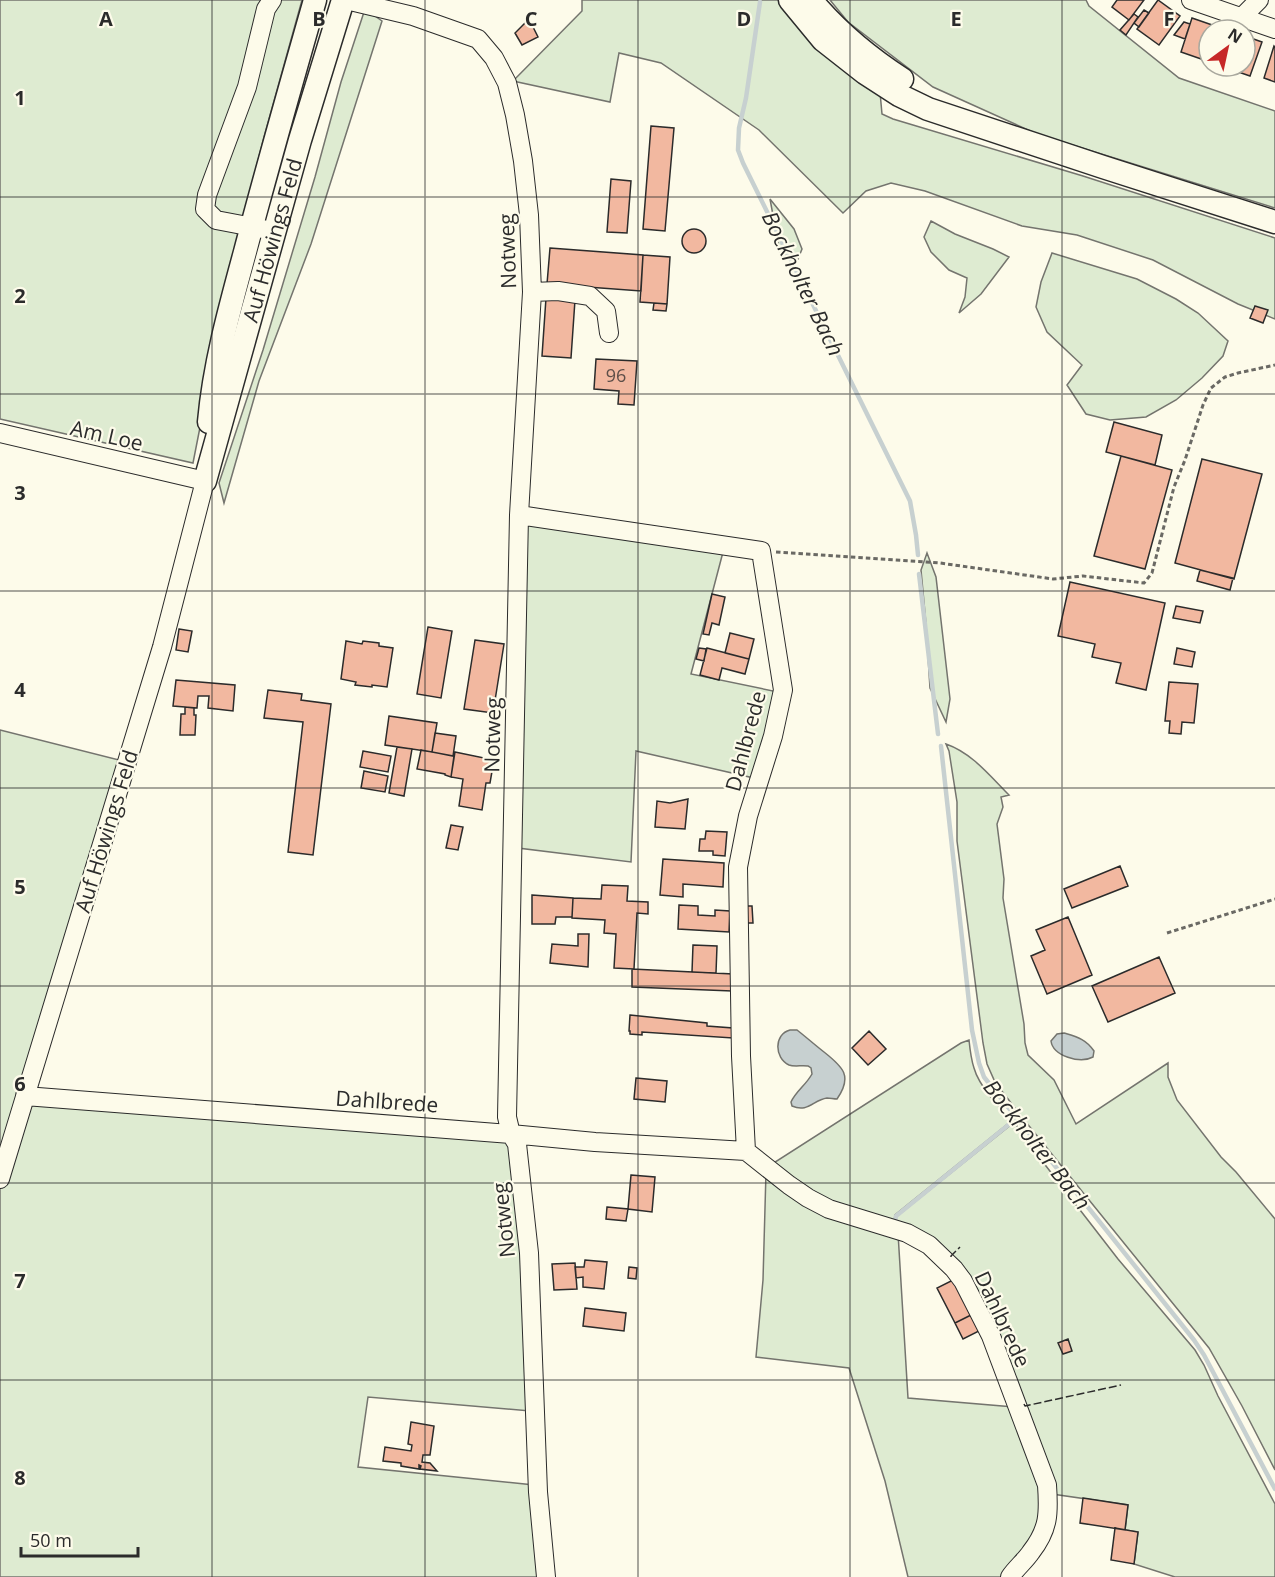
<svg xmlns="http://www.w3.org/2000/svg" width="1275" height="1577" viewBox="0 0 1275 1577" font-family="'Open Sans',sans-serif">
  <rect width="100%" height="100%" fill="#fdfbea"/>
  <path fill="#deebd1" stroke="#74746e" stroke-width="1.5" d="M 0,0 L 302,0 L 264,137 L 233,259 L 193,463 L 0,419 Z
    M 582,0 L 783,0 L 880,92 L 882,114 L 893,119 L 1083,176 L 1275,238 L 1275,319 L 1238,304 L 1153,260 L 1077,235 L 1022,226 L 925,191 L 891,183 L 866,191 L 843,213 L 759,130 L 661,63 L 619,53 L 610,102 L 513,81 L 582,11 Z
    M 830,0 L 1086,0 L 1089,6 L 1179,78 L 1275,111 L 1275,208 L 1037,134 L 933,87 L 848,22 Z
    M 365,9 L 382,21 L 311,244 L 259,381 L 224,503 L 219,483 L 263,350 L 315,177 L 341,82 Z
    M 770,199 L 794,229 L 802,249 L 798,259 L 780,253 Z
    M 931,221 L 955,234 L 993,249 L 1009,257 L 981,294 L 959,313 L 965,297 L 967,278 L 949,270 L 931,252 L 924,237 Z
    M 1052,253 L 1137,279 L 1176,299 L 1198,313 L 1228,341 L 1223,356 L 1202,378 L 1176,400 L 1146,417 L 1110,420 L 1086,414 L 1067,385 L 1082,365 L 1047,332 L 1036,307 L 1041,282 Z
    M 527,524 L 723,552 L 691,674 L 778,692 L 754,778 L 636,751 L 631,862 L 518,848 Z
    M 927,553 L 936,577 L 950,699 L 946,722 L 930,688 L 926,624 L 921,570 Z
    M 0,730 L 127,762 L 26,1096 L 508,1136 L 515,1146 L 530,1411 L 368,1397 L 358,1467 L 534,1485 L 542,1577 L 0,1577 Z
    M 946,744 C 972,753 990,776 1009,795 L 1001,797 L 1003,807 L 997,824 L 1004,879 L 1003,898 L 1024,1024 L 1025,1043 L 1028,1055 L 1054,1080 L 1076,1124 L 1168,1063 L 1168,1077 L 1177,1100 L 1221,1157 L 1236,1172 L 1275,1219 L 1275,1470 L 1242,1406 L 1209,1348 L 1021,1116 L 995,1082 L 987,1064 L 983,1043 L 957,841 L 957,802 L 949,751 Z
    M 969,1040 C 970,1050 971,1059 974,1068 C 978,1083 1001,1114 1015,1118 L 895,1215 L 894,1222 L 896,1221 L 896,1217 L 1017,1120 L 1017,1126 L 1022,1135 L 1118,1259 L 1195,1350 L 1204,1365 L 1218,1396 L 1275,1504 L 1275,1577 L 1175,1577 L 1134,1564 L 1138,1532 L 1125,1530 L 1128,1505 L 1052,1494 L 1025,1410 L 930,1237 L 819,1196 L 772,1164 L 961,1043 Z
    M 766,1172 L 898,1233 L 908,1398 L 1014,1407 L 1041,1475 L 1041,1523 L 1006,1577 L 908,1577 L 885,1481 L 849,1368 L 756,1357 L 763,1280 Z"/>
  <path fill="#c7d0d0" stroke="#74746e" stroke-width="1.5" d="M 790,1030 L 797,1030 C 806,1037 815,1045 824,1052 C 843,1067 853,1076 837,1099 C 834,1099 830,1098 827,1098 C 813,1100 808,1113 792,1106 L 791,1102 C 796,1091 806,1085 812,1074 L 811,1068 L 808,1066 C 802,1065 794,1067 789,1065 C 774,1058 774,1034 790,1030 Z
    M 1064,1033 C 1077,1037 1086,1039 1094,1051 L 1093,1057 C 1080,1064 1053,1056 1051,1041 L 1057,1034 Z"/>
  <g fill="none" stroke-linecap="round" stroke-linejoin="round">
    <path stroke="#c7d0d0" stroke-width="4.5" d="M 760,2 L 746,98 L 739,128 L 738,150 L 743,163 L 910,501 L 916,535 L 918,555
      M 919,574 L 938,734
      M 941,746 L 972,1030 L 979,1063 L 984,1077 L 1194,1340 L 1204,1355 L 1275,1489
      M 895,1221 L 896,1216 L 1017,1118"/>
  </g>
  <path fill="#f2b8a0" stroke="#2b2b2b" stroke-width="1.5" d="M 1117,0 L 1144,0 L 1129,20 L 1112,7 Z
    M 1158,0 L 1180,16 L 1159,45 L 1137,29 Z
    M 1144,10 L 1149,13 L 1139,27 L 1134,23 Z
    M 1134,14 L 1138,17 L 1126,35 L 1120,30 Z
    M 1192,18 L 1218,27 L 1217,30 L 1209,30 L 1209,55 L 1207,61 L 1181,52 Z
    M 529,19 L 538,37 L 522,45 L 515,33 Z
    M 1184,22 L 1190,24 L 1185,39 L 1174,35 Z
    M 1245,36 L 1262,42 L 1250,76 L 1224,67 L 1245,66 Z
    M 1274,46 L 1275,47 L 1275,82 L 1264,78 Z
    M 651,126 L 674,128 L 665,231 L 643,229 Z
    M 611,179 L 631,181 L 627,233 L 607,232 Z
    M682 241a12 12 0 1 1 24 0a12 12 0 1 1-24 0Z
    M 550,248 L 643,255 L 641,291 L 547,284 Z
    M 643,255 L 670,257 L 667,304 L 640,302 Z
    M 546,298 L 575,300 L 571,358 L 542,356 Z
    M 654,303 L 667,304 L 666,311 L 653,310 Z
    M 1255,306 L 1268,310 L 1263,323 L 1250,318 Z
    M 596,359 L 637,361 L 634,405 L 618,404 L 619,391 L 594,389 Z
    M 1114,422 L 1162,435 L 1155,465 L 1106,452 Z
    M 1121,456 L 1172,470 L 1145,569 L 1094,556 Z
    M 1202,459 L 1262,474 L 1234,579 L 1175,563 Z
    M 1200,570 L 1233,578 L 1230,590 L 1197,581 Z
    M 1070,582 L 1165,603 L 1146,690 L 1116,683 L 1121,663 L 1092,657 L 1095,644 L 1058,636 Z
    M 712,594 L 725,597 L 719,625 L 712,623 L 709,635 L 703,634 Z
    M 1176,606 L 1203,611 L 1200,623 L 1173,618 Z
    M 428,627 L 452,631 L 441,698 L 417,694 Z
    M 179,629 L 192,631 L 188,652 L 176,650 Z
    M 730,633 L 754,639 L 749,659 L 725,653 Z
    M 475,640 L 504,644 L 493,713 L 464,709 Z
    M 346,641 L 362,644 L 363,641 L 379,643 L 379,646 L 393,648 L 387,687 L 372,685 L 372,687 L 355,685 L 356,682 L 341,679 Z
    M 699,648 L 706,649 L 704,661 L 696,659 Z
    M 707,648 L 749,659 L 745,674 L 722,668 L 719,680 L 700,675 Z
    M 1177,648 L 1195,652 L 1192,667 L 1174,664 Z
    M 176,680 L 235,685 L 233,711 L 208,708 L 209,696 L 198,696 L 197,708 L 173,706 Z
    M 1169,682 L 1198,684 L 1194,723 L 1182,722 L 1181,734 L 1169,733 L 1170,721 L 1165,721 Z
    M 268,690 L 302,694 L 301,700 L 331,704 L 313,855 L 288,852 L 303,722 L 264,718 Z
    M 185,707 L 194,708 L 194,715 L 196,715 L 195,735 L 180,735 L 181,714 L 185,714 Z
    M 389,716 L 437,723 L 432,752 L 385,745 Z
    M 435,733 L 456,736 L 453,756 L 432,752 Z
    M 397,747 L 412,749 L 404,796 L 389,793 Z
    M 421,750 L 454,756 L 451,777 L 445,775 L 445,774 L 417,769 Z
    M 363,751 L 391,756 L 388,772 L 360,767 Z
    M 455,752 L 494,760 L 490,783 L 486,783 L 482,810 L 459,806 L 463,779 L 451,777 Z
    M 364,771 L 388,776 L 385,792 L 361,788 Z
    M 688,799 L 685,829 L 655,827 L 657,801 L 670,803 Z
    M 451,825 L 463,827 L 458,850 L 446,848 Z
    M 706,831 L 727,832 L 725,856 L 713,855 L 713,851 L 699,851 L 700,839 L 705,839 Z
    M 663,859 L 724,863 L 723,887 L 683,884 L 683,897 L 660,895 Z
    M 1120,866 L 1128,886 L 1072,908 L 1064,889 Z
    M 602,885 L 628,886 L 627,901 L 648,902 L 648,914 L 637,913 L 634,969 L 614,968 L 616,934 L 604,933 L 605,920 L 572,918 L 573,898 L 601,899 Z
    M 532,895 L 573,898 L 572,917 L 556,917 L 555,924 L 532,924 Z
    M 679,905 L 698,906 L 698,915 L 715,916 L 715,910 L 730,911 L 729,932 L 678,929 Z
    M 743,906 L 752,906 L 753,923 L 744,923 Z
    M 1068,917 L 1092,975 L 1047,994 L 1031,956 L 1045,950 L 1036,930 Z
    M 578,934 L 589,934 L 588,967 L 550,963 L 552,944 L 578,946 Z
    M 693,945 L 717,946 L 716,973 L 692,972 Z
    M 1159,957 L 1175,993 L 1108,1022 L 1092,986 Z
    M 632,969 L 733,974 L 732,991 L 632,987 Z
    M 630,1015 L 707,1023 L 707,1026 L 733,1028 L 733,1038 L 642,1032 L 642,1035 L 630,1034 L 630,1031 L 629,1031 Z
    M 869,1031 L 886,1049 L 868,1065 L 852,1048 Z
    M 636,1078 L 667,1081 L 665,1102 L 634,1099 Z
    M 631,1175 L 655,1177 L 652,1212 L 628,1209 Z
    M 607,1207 L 628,1209 L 626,1221 L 606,1219 Z
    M 585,1260 L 607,1262 L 604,1289 L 583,1287 L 583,1277 L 576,1278 L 575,1267 L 584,1267 Z
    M 575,1263 L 577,1289 L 554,1290 L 552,1264 Z
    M 629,1267 L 637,1268 L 636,1279 L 628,1278 Z
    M 955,1279 L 973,1314 L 955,1323 L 937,1288 Z
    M 585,1308 L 626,1313 L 624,1331 L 583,1326 Z
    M 973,1314 L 981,1330 L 963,1339 L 955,1323 Z
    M 1068,1339 L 1072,1351 L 1063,1354 L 1058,1343 Z
    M 411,1422 L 434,1426 L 430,1455 L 423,1455 L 422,1462 L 430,1463 L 437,1471 L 420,1469 L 421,1466 L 419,1465 L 419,1469 L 401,1466 L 401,1463 L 383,1461 L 385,1447 L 411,1451 L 412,1445 L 408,1444 Z
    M 1083,1498 L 1128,1505 L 1125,1530 L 1080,1523 Z
    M 1115,1528 L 1138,1532 L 1134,1564 L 1111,1560 Z"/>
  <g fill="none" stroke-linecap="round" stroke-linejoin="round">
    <g stroke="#2b2b2b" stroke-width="20">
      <path id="minor" d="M 346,0 L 413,16 L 478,39 L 494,58 L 507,83 L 515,115 L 523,161 L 529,215 L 532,292 L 519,515 L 507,1117 L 511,1134 L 517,1144 L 529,1253 L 538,1492 L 546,1577
        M 1191,0 L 1275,29
        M 1242,17 L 1259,0
        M 263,229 L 216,220 L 205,209 L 207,195 L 247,87 L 266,9 L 272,0
        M 532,292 L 558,291 L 590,296 L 606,311 L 609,333
        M 0,433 L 205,481 L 162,647 L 0,1179
        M 25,1096 L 511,1134 L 595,1142 L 746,1151 L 741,1056 L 738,867 L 748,816 L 773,736 L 783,690 L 761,551 L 519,515
        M 746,1151 L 789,1185 L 808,1198 L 829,1209 L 907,1233 L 929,1245 L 954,1269 L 963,1281 L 991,1336 L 1047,1485 C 1049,1513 1049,1529 1031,1552 C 1025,1561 1016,1568 1010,1577"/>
    </g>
    <g stroke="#2b2b2b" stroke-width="25">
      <g id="major">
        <path d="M 790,0 L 823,40 L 865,73 L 899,95 L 928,109 L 1103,167 L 1275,222"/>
        <path d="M 811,0 C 837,31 868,57 902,79"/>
        <path d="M 209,422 C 214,365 230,307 245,252 C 267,168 291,84 315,0"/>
        <path id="s1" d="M 205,481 L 300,140 L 343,0"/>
      </g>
    </g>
    <path stroke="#6a6964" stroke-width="3" stroke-dasharray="4.5 3" stroke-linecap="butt" d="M 776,552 L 940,563 L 1053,579 L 1083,576 L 1144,583 L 1152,573 L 1174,487 L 1185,460 L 1203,405 L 1211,388 L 1225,377 L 1238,373 L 1275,365
      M 1167,933 L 1275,899"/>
    <use href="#minor" stroke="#fdfbea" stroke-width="18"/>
    <use href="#major" stroke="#fdfbea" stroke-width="22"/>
    <path stroke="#2b2b2b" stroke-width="1.5" stroke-dasharray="8 3" stroke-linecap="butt" d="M 951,1257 L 951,1256 L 960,1247
      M 1024,1404 L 1025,1406 L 1121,1385"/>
  </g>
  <path fill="none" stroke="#2b2b2b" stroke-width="1.5" stroke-opacity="0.55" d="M 212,0 L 212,1577M 425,0 L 425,1577M 638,0 L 638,1577M 850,0 L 850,1577M 1062,0 L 1062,1577M 0,197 L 1275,197M 0,394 L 1275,394M 0,591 L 1275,591M 0,788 L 1275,788M 0,986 L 1275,986M 0,1183 L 1275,1183M 0,1380 L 1275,1380"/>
  <g text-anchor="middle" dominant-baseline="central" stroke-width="4.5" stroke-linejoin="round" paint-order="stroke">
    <g font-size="18" fill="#5d4e48">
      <text x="616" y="375">96</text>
    </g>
    <g font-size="21" fill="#2b2b2b" stroke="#fdfbea">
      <text stroke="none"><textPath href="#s1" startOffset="250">Auf Höwings Feld</textPath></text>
      <text transform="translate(507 251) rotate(-92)">Notweg</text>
      <text transform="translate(107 435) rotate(13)">Am Loe</text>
      <text transform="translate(492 735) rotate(-89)">Notweg</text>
      <text transform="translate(745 741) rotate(-75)">Dahlbrede</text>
      <text transform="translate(106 831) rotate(-73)">Auf Höwings Feld</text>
      <text transform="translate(387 1101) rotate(4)">Dahlbrede</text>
      <text transform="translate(503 1220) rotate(-96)">Notweg</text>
      <text transform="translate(1003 1319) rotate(65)">Dahlbrede</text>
    </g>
    <g font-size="22" font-style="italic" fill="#2b2b2b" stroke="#fdfbea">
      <text transform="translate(804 283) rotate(64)">Bockholter Bach</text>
      <text transform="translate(1038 1144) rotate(52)">Bockholter Bach</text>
    </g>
  </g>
  <g font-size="20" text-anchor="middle" font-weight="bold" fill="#2b2b2b" stroke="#fdfbea" stroke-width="4.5" stroke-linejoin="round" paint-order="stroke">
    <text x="106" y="26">A</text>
    <text x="319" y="26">B</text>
    <text x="531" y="26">C</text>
    <text x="744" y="26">D</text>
    <text x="956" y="26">E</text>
    <text x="1169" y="26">F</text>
    <text x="20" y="105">1</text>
    <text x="20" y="303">2</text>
    <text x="20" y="500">3</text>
    <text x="20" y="697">4</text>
    <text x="20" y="894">5</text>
    <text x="20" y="1091">6</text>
    <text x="20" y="1288">7</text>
    <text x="20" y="1485">8</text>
  </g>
  <g transform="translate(1227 48) rotate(33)"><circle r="28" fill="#fdfbea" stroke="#a9a89e" stroke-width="1.5"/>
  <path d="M0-4.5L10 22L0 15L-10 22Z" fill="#c62828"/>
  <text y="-9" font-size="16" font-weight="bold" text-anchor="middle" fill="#2b2b2b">N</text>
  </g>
  <path d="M21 1547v9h117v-9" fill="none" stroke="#2b2b2b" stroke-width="3"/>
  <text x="30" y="1547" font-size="18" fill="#2b2b2b" stroke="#fdfbea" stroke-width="4.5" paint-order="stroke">50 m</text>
</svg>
